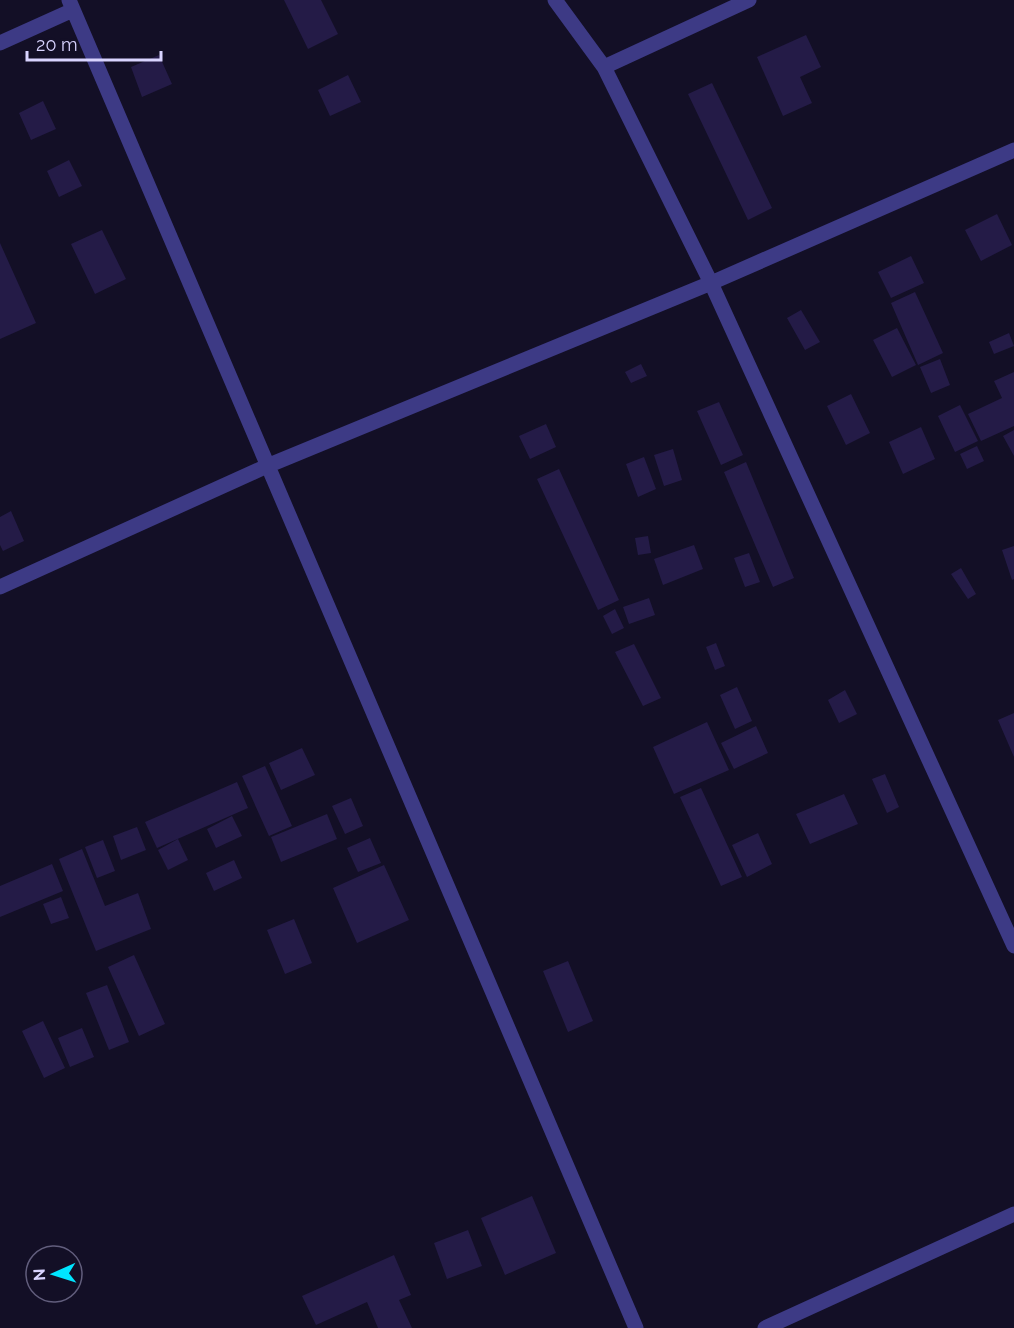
<svg xmlns="http://www.w3.org/2000/svg" width="1014" height="1328" viewBox="0 0 1014 1328" font-family="Raleway,sans-serif">
  <rect width="100%" height="100%" fill="#130f26"/>
  <path fill="#241b47" d="M 284,0 L 321,0 L 338,34 L 308,49 Z
    M 806,35 L 821,67 L 800,77 L 812,103 L 783,116 L 757,57 Z
    M 159,55 L 172,84 L 142,97 L 131,67 Z
    M 348,75 L 361,102 L 330,116 L 318,90 Z
    M 712,83 L 772,208 L 748,220 L 688,94 Z
    M 43,101 L 56,129 L 31,140 L 19,113 Z
    M 69,160 L 82,186 L 59,197 L 47,171 Z
    M 997,214 L 1012,245 L 981,261 L 965,230 Z
    M 102,230 L 126,279 L 95,294 L 71,244 Z
    M 0,243 L 36,323 L 0,339 Z
    M 911,256 L 924,283 L 891,298 L 878,272 Z
    M 915,292 L 943,353 L 918,365 L 891,303 Z
    M 801,310 L 820,342 L 805,350 L 787,318 Z
    M 897,328 L 916,365 L 892,377 L 873,340 Z
    M 1009,333 L 1014,346 L 994,354 L 989,342 Z
    M 940,359 L 950,385 L 931,393 L 920,367 Z
    M 641,364 L 647,376 L 631,383 L 625,372 Z
    M 1014,372 L 1014,426 L 981,441 L 968,414 L 1002,398 L 994,381 Z
    M 851,394 L 870,433 L 846,445 L 827,406 Z
    M 719,402 L 743,455 L 721,465 L 697,411 Z
    M 960,405 L 978,441 L 955,452 L 938,416 Z
    M 546,424 L 556,447 L 530,459 L 519,436 Z
    M 921,427 L 935,459 L 903,474 L 889,442 Z
    M 1014,430 L 1014,456 L 1003,436 Z
    M 977,446 L 984,461 L 967,469 L 960,454 Z
    M 673,449 L 682,480 L 664,486 L 654,455 Z
    M 644,457 L 656,489 L 638,497 L 626,464 Z
    M 746,462 L 794,578 L 773,587 L 724,472 Z
    M 559,469 L 619,600 L 598,610 L 537,479 Z
    M 11,511 L 24,541 L 3,551 L 0,545 L 0,517 Z
    M 648,536 L 651,553 L 638,555 L 635,538 Z
    M 694,545 L 703,569 L 663,585 L 654,559 Z
    M 1014,546 L 1014,579 L 1012,580 L 1002,550 Z
    M 749,553 L 760,582 L 745,587 L 734,558 Z
    M 961,568 L 976,594 L 968,599 L 951,574 Z
    M 649,598 L 655,615 L 629,624 L 623,607 Z
    M 615,609 L 624,628 L 612,634 L 603,616 Z
    M 716,643 L 725,666 L 715,670 L 706,647 Z
    M 634,644 L 661,698 L 643,706 L 615,652 Z
    M 737,687 L 752,721 L 735,729 L 720,695 Z
    M 845,690 L 857,714 L 839,723 L 828,700 Z
    M 1014,713 L 1014,757 L 998,720 Z
    M 707,722 L 729,770 L 674,794 L 653,747 Z
    M 756,726 L 768,753 L 734,769 L 721,743 Z
    M 302,748 L 315,775 L 281,790 L 269,763 Z
    M 265,766 L 292,826 L 269,836 L 242,776 Z
    M 885,774 L 899,807 L 887,813 L 872,779 Z
    M 237,782 L 248,808 L 157,848 L 145,822 Z
    M 701,788 L 742,877 L 721,886 L 680,797 Z
    M 844,794 L 858,824 L 810,844 L 796,814 Z
    M 351,798 L 363,826 L 345,834 L 332,806 Z
    M 327,814 L 337,839 L 281,862 L 271,837 Z
    M 232,816 L 242,836 L 216,848 L 207,829 Z
    M 137,827 L 146,850 L 121,860 L 113,836 Z
    M 758,833 L 772,864 L 747,877 L 732,845 Z
    M 370,838 L 381,863 L 358,872 L 347,848 Z
    M 178,839 L 188,860 L 168,870 L 158,850 Z
    M 103,840 L 115,871 L 97,878 L 85,847 Z
    M 82,849 L 105,906 L 138,893 L 151,929 L 96,951 L 59,859 Z
    M 234,860 L 242,878 L 214,891 L 206,873 Z
    M 52,864 L 63,891 L 0,917 L 0,886 Z
    M 384,865 L 409,920 L 357,943 L 333,888 Z
    M 61,897 L 69,918 L 51,924 L 43,904 Z
    M 294,919 L 312,963 L 285,974 L 267,930 Z
    M 134,955 L 165,1024 L 139,1036 L 108,967 Z
    M 568,961 L 593,1021 L 568,1032 L 543,971 Z
    M 107,985 L 129,1042 L 109,1050 L 86,993 Z
    M 43,1021 L 65,1068 L 44,1078 L 22,1031 Z
    M 82,1028 L 94,1057 L 70,1067 L 58,1038 Z
    M 532,1196 L 556,1253 L 505,1275 L 481,1218 Z
    M 468,1230 L 482,1266 L 447,1279 L 434,1243 Z
    M 394,1255 L 411,1295 L 399,1300 L 412,1328 L 378,1328 L 367,1302 L 316,1325 L 302,1296 Z"/>
  <g fill="none" stroke-linecap="round" stroke-linejoin="round">
    <path stroke="#3d3a85" stroke-width="15" d="M 69,0 L 636,1328
      M 555,0 L 604,67 L 711,283 L 1014,946
      M 0,43 L 73,10 L 0,43
      M 604,67 L 749,0
      M 0,587 L 267,466 L 711,283 L 1014,150
      M 765,1328 L 1014,1214"/>
  </g>
  <g transform="translate(54 1274) rotate(267)"><circle r="28" fill="#130f26" stroke="#625e7d" stroke-width="1.5"/>
  <path d="M0-4.5L10 22L0 15L-10 22Z" fill="#00e5ff"/>
  <text y="-9" font-size="16" font-weight="bold" text-anchor="middle" fill="#d9d4ff">N</text>
  </g>
  <path d="M27 51v9h134v-9" fill="none" stroke="#d9d4ff" stroke-width="3"/>
  <text x="36" y="51" font-size="18" fill="#d9d4ff" stroke="#130f26" stroke-width="4.5" paint-order="stroke">20 m</text>
</svg>
